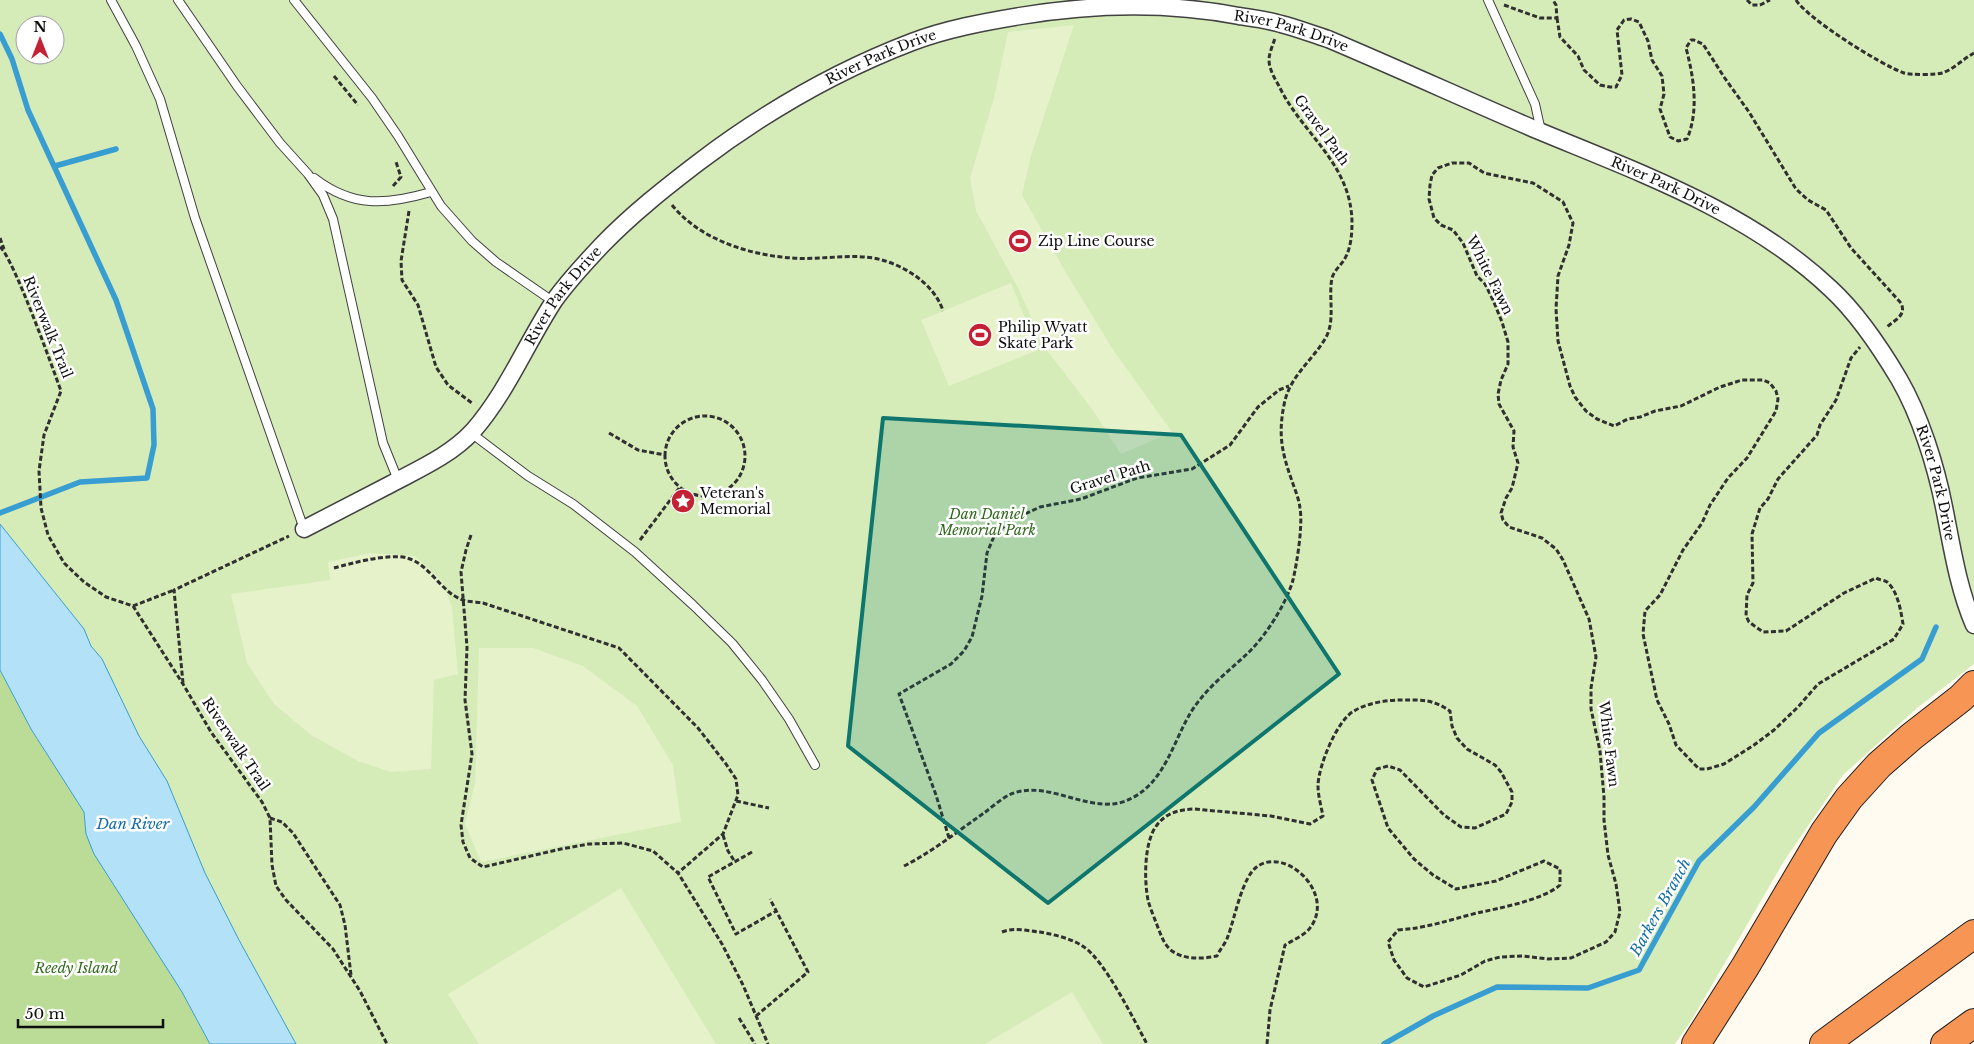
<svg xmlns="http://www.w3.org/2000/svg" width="1974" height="1044" viewBox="0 0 1974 1044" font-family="'Libre Baskerville',serif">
  <rect width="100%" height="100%" fill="#fffbf0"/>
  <path fill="#d5ebb8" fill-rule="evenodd" d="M 0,0 L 1974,0 L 1974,664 L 1917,708 L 1843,775 L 1784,861 L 1691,1021 L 1675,1044 L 288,1044 L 0,536 ZM 25,25 L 55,25 L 55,55 L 25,55 Z"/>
  <path fill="#badc97" d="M 0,670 L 31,729 L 84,812 L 86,834 L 182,992 L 210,1044 L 0,1044 Z"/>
  <path fill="#e6f2ca" d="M 1074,25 L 1031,156 L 1022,195 L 1065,271 L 1114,351 L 1172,432 L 1121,454 L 1092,409 L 1045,348 L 1017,286 L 976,211 L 970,178 L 994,98 L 1008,32 Z
    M 1011,283 L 1038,350 L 949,386 L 921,320 Z
    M 370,553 L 415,556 L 442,581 L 452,607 L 458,674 L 434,680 L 431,769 L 391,772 L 358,761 L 311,735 L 274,704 L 247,663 L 231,594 L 330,580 L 328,562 Z
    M 479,648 L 533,648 L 583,666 L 637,706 L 673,765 L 681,822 L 481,862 L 465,824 L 475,783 Z
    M 621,888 L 716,1044 L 479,1044 L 448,994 Z
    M 1072,992 L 1103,1044 L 985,1044 Z"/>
  <path fill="#b3e2f8" stroke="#389dd1" d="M 0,524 L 84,629 L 91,646 L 102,659 L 139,736 L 167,781 L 205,873 L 239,940 L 296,1044 L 210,1044 L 182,992 L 94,854 L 86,834 L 84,812 L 31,729 L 0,670 Z"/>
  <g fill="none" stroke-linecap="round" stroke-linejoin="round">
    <path stroke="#389dd1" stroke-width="5.5" d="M 0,34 L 12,59 L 28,110 L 116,300 L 153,409 L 154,445 L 147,478 L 80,482 L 0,513
      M 55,166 L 116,149
      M 1384,1044 L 1433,1016 L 1497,987 L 1588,988 L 1639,970 L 1699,861 L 1754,807 L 1819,733 L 1922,659 L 1936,627"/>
    <g stroke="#414141" stroke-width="10">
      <path id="lane" d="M 111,0 L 136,46 L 160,99 L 195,218 L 304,529
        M 178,0 L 237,86 L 280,143 L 308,174 L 323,195 L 333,219 L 383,443 L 398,480
        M 294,0 L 372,98 L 398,136 L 441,206 L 472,241 L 496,262 L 554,302
        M 1488,0 L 1535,104 L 1541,131
        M 314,178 C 353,208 386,205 431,192
        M 471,433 L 528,476 L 573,504 L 635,552 L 693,605 L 732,643 L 762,680 L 789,719 L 815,765"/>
    </g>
    <g stroke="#414141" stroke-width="19">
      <g id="street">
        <path id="s1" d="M 304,529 C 333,514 362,499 391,484 C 419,469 451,455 473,431 C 507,392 526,344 554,301 C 568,281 585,263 602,245 C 632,214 665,188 699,162 C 765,112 836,71 912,42 C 946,29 984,22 1020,16 C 1093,4 1166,2 1239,16 C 1253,18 1268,20 1281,24 C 1297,28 1312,34 1328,39 C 1399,69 1469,101 1539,131 C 1640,173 1750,212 1831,289 C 1858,314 1880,347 1899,379 C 1920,415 1936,466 1944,507 C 1952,547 1958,588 1974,625"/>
      </g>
    </g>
    <g stroke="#1f1f1f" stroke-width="30">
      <path id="highway" d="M 1696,1044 L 1745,967 L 1824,833 L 1849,798 L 1879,765 L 1911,737 L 1961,698 L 1974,685
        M 1824,1044 L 1974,934
        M 1945,1044 L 1974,1023"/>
    </g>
    <path stroke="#303030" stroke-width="3" stroke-dasharray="5 2.5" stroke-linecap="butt" d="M 1747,0 L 1752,5 L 1760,5 L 1770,0
      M 1796,0 C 1808,19 1881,65 1904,73 C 1909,75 1936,75 1942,73 C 1954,69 1963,59 1974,53
      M 1504,5 L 1540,18 L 1557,18 L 1556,5 L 1553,0
      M 1557,18 L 1560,37 L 1578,56 L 1584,70 L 1600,85 L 1610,87 L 1616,87 L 1622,75 L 1617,30 L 1624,20 L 1631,19 L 1639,22 L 1648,41 L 1652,60 L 1662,76 L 1664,94 L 1660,109 L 1670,137 L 1678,141 L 1687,139 C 1699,111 1694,78 1686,48 L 1691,40 L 1694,40 L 1703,44 L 1724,77 L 1749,112 L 1796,189 L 1808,200 L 1826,210 L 1851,248 L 1901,303 C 1907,316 1894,320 1887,327
      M 334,76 L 358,105
      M 393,186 L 401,177 L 396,162
      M 672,205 C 700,240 750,255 792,258 C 816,260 841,255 865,257 C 895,259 934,281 943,311
      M 409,211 L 401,261 L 402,280 L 418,305 L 436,367 L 448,385 L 472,403
      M 0,238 L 4,249
      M 0,247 C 13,257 53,369 61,391 L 44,435 L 39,471 L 41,508 L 48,535 L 64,563 L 84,582 L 106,597 L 133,606 L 183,684 L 211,732 L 262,802 L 270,818 L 272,865 L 276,886 L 286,900 L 333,949 L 360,991 L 387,1044
      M665 456a40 40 0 1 1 80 0a40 40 0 1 1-80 0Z
      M 609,433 L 638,450 L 665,455
      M 471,535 L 466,550 L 461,572 L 467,647 L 465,700 L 472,754 L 461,825 L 463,842 L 470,858 L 483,867 L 561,849 L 589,844 L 623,843 L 653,851 L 678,873 L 722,944 L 743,985 L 768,1044
      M 640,540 L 680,487
      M 334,568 C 352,563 390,553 407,558 C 430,564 441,593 463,600 C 469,602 477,602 483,603 L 619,648 L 698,728 L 726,764 L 736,779 L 738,795 L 723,834 L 678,873
      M 133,606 L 174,590
      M 183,683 L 174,590 L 289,536
      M 736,801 L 769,808
      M 270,818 L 282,822 L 293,833 L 340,905 L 345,925 L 351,975
      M 723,835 L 728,851 L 735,862
      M 949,838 L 936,795 L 899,694 L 951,664 L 964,651 L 972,637 L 982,596 L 987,553 L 995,534 L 1012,520 L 1040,507 L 1081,499 L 1137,478 L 1192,469 L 1230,445 L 1258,407 L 1279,390 L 1289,386
      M 752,852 L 708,877 L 736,934 L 776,911
      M 904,866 C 932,852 958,831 984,813 C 992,807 1002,798 1011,794 C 1050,778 1094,819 1132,798 C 1165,781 1173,742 1191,712 C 1206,688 1229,671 1249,652 C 1267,634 1286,604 1293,580 C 1297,563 1303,525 1300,508 C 1299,499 1295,490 1292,481 C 1282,453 1278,435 1284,405 C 1289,377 1311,362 1325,339 C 1336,321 1328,298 1332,278 C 1334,271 1340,266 1344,260 C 1351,249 1352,234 1352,222 C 1351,163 1302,134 1279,86 C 1275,79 1269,69 1269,60 C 1269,53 1273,45 1275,38
      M 1002,932 C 1014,927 1028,931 1040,932 C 1055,935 1071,938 1084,947 C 1105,961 1134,1020 1147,1044
      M 756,1016 L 808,972 L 770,899
      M 739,1018 L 755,1044
      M 1267,1044 L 1270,1010 L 1285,945 C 1293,940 1305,935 1310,928 C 1336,894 1287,847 1258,866 C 1242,876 1235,918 1228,936 C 1226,943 1220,949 1217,956 C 1202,959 1185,960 1172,951 C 1164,945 1161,935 1157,925 C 1154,917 1150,908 1148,900 C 1144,880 1144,841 1157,825 C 1167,812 1179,810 1194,809 L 1271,816 L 1310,824 L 1323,816 C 1321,806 1318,795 1318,786 C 1318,767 1337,720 1354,711 C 1367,703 1386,700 1402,700 C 1423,700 1432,699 1450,711 L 1452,726 L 1457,738 L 1467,749 L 1495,765 L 1501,772 L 1512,792 L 1512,802 L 1506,814 L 1475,828 L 1461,827 L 1444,815 L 1400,770 L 1388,766 L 1377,769 L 1372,780 L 1388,828 L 1414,859 L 1433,875 L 1456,889 L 1496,881 L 1544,861 L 1560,869 L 1560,885 C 1543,900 1500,908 1477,913 C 1449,920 1427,928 1398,930 L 1388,942 L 1394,960 L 1407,978 L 1424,987 L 1461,975 L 1485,961 L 1500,957 L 1523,956 L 1548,959 L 1571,958 L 1606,942 L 1615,932 L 1620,912 L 1616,884 L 1608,855 L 1604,820 L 1604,797 L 1600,751 L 1591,709 L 1591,688 L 1596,657 L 1589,619 L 1563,560 L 1556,549 L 1542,538 L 1509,527 L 1503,520 L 1501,513 L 1506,498 L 1512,488 L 1518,463 L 1513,447 L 1514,431 L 1499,404 L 1498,394 L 1501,380 L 1508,364 L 1508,342 L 1502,322 L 1493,300 L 1485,284 L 1477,276 L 1463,243 L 1453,230 L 1441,225 L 1434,218 L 1429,199 L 1430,185 L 1432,175 L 1438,168 L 1452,163 L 1469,163 L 1484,173 L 1533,183 L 1563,202 L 1573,223 L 1569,245 L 1558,276 L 1556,309 L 1558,341 L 1570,386 L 1575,397 L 1586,411 L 1597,419 L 1614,426 L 1628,419 L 1640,417 L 1655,411 L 1681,406 L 1720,387 L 1742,380 L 1763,380 L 1770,383 L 1776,391 L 1778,399 L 1776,411 L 1747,458 L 1728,478 L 1710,505 L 1702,523 L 1683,550 L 1660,595 L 1645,611 L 1643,634 L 1657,700 L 1669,724 L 1676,745 L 1699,769 L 1707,769 L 1724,764 L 1754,745 L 1774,730 L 1798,707 L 1818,684 L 1894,639 L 1903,624 C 1901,612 1898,591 1887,582 C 1884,580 1879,580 1876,578 L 1844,593 L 1786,631 L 1763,632 L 1749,622 L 1746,616 L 1747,595 L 1753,583 L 1752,534 L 1760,508 L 1768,499 L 1778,479 L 1817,435 L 1820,425 L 1836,400 L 1851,358 L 1860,347"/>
    <use href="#lane" stroke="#fff" stroke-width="8"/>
    <use href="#street" stroke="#fff" stroke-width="16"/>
    <use href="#highway" stroke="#f79555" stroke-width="28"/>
  </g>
  <path fill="#0f766e" fill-opacity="0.2" stroke="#0f766e" stroke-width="4" stroke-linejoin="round" d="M 883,418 L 1181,435 L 1339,674 L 1048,903 L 848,746 Z"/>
  <defs>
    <g id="stadium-disc" transform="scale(1.25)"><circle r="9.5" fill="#c22234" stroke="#fff"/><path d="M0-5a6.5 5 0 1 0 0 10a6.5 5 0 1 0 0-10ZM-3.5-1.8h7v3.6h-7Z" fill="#fff"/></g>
    <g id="sight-disc" transform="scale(1.25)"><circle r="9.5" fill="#c22234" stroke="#fff"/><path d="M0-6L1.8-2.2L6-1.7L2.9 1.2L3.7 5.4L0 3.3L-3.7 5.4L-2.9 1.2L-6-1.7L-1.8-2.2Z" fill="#fff"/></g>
  </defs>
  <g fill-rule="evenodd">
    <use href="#stadium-disc" x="1020" y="241"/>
    <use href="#stadium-disc" x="980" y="335"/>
    <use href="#sight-disc" x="683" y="501"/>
  </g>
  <g text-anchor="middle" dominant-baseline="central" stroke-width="5" stroke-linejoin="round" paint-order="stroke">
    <g font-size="14" fill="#0e0e0e" stroke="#fff">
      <text stroke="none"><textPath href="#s1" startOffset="1182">River Park Drive</textPath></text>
      <text stroke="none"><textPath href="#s1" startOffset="762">River Park Drive</textPath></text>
      <text transform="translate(1322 130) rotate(54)">Gravel Path</text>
      <text stroke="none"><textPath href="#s1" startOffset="1588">River Park Drive</textPath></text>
      <text transform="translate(1490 275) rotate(63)">White Fawn</text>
      <text stroke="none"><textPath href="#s1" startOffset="359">River Park Drive</textPath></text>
      <text transform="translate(48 327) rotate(68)">Riverwalk Trail</text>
      <text transform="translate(1110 477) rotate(-17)">Gravel Path</text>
      <text stroke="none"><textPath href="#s1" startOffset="2008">River Park Drive</textPath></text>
      <text transform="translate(236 744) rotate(56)">Riverwalk Trail</text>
      <text transform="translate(1609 744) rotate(83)">White Fawn</text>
    </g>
    <g font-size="14" fill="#0e0e0e" stroke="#fff" text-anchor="start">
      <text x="1038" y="241">Zip Line Course</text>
      <text x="998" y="327">Philip Wyatt<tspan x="998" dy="16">Skate Park</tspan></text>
      <text x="700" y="493">Veteran's<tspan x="700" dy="16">Memorial</tspan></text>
    </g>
    <g font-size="14" font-style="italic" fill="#31681d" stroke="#fff">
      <text x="987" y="514">Dan Daniel<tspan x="987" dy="16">Memorial Park</tspan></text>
      <text x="76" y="968">Reedy Island</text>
    </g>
    <g font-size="15" font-style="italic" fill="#146ea4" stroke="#fff">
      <text x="133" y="823">Dan River</text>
      <text transform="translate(1660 907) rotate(-61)">Barkers Branch</text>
    </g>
  </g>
  <g transform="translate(40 40)"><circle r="24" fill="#ffffff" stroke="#9f9f9f"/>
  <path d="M0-4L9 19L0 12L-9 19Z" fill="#c22234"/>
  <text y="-8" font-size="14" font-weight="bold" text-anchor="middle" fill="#0e0e0e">N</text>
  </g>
  <path d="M18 1019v8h145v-8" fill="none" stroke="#0e0e0e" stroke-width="2.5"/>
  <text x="25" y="1019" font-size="15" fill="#0e0e0e" stroke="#ffffff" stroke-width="4" paint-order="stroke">50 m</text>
</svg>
